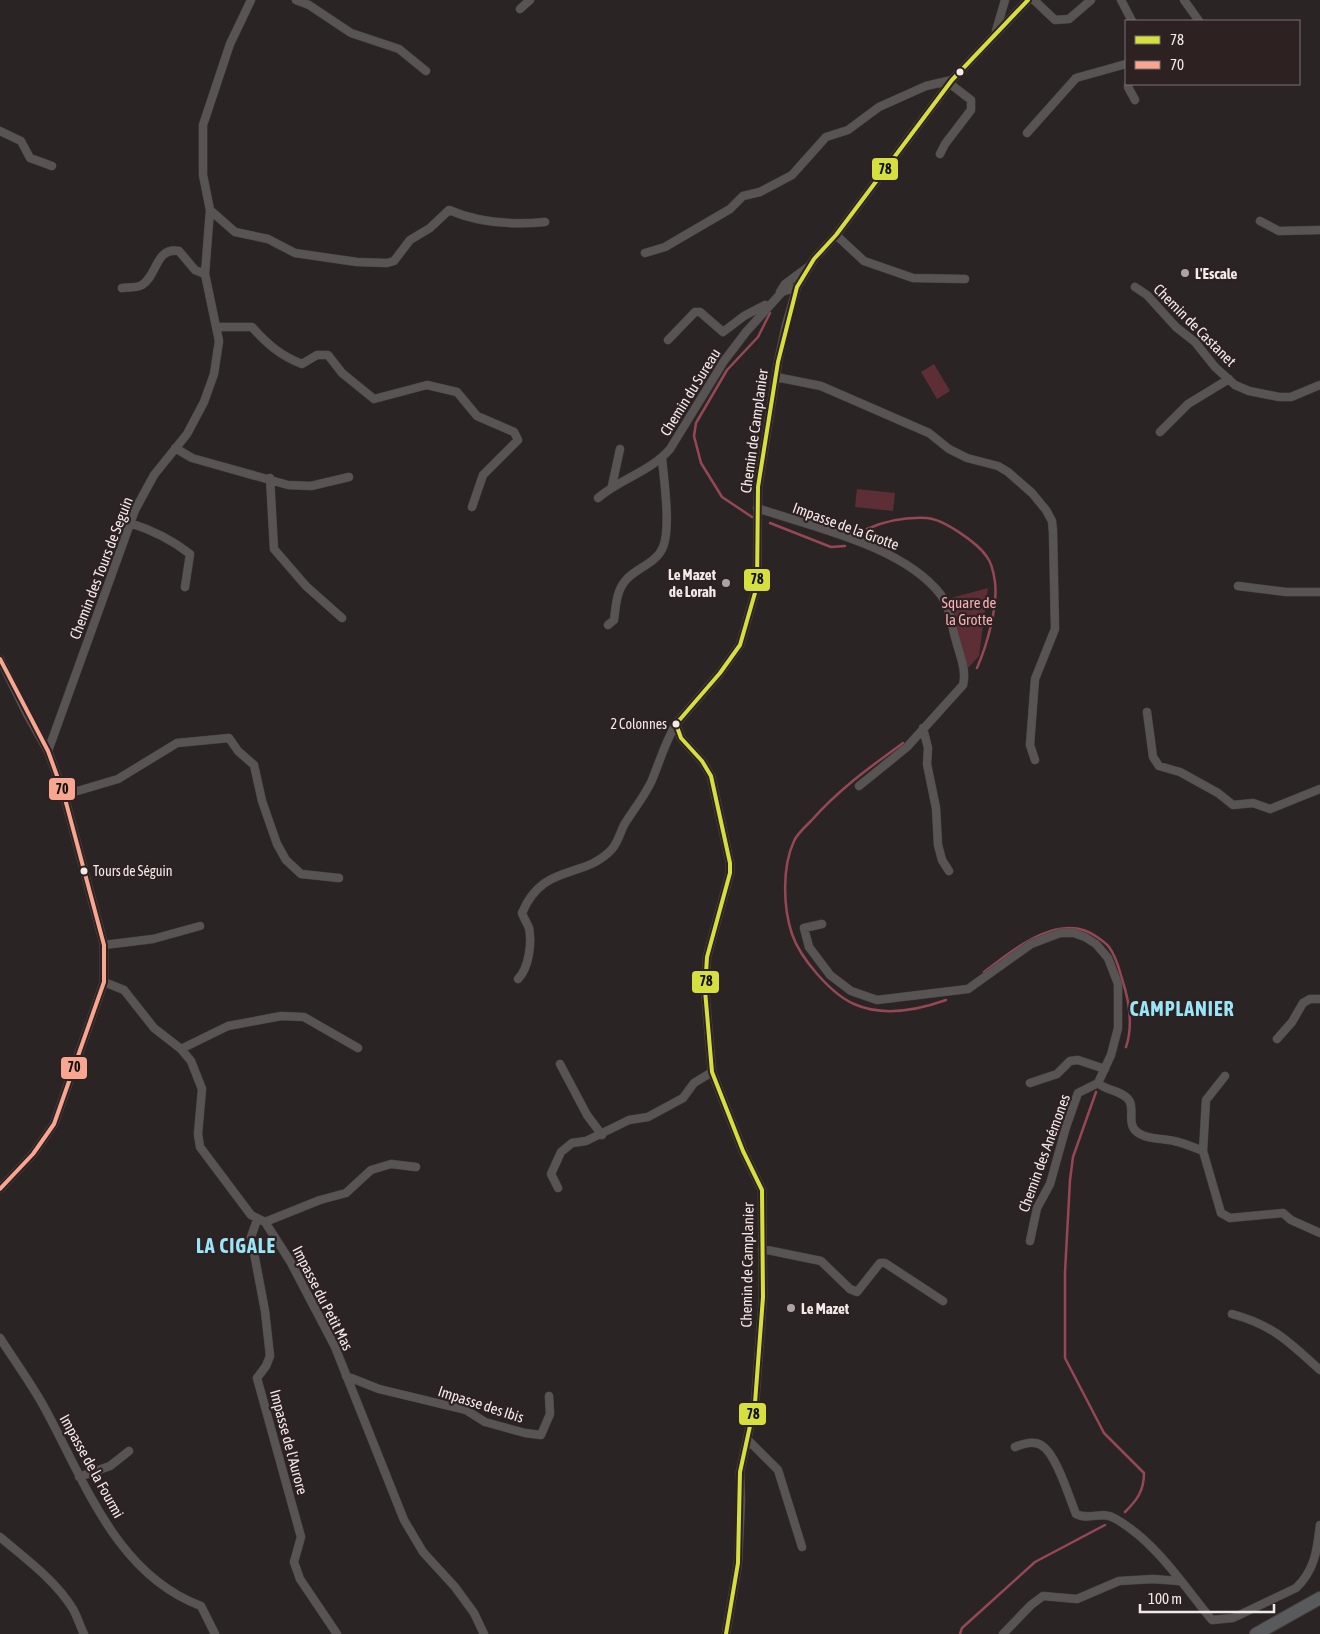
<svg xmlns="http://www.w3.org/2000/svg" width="1320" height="1634" viewBox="0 0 1320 1634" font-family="'Asap Condensed',sans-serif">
  <rect width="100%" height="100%" fill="#2b2425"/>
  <path fill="#5d2e35" d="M 934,364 L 950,391 L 937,399 L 921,372 Z
    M 857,489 L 895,493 L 893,511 L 855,507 Z
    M 988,588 L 979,656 L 966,670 L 955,630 L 951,598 Z"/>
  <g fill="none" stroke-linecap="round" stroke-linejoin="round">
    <path stroke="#954754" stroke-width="2.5" d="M 752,517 L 722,497 L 701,463 L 694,436 L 696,423 L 727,370 L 758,337 L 770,313
      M 770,523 L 831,547 L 845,546
      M 867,529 C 885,521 907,517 927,518 C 943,519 978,543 987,557 C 991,562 994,575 995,582 C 998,607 987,645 977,668
      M 903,743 C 870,767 838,790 811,821 C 805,827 797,834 794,841 C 782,867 783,907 792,934 C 800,958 831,994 854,1004 C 883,1017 918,1010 946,1000
      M 984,972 C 1013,950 1060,910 1097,937 C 1101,940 1106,943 1109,947 C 1116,956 1119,968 1122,979 C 1129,1000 1133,1026 1126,1047
      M 1096,1092 L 1073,1157 L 1070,1180 L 1065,1272 L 1065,1358 L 1104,1433 L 1144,1473 C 1144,1491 1137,1500 1125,1512
      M 960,1634 L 962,1628 L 1035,1562 L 1105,1525"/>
    <g stroke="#484243" stroke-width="9">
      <path id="street" d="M 296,0 L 309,5 L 351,33 L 399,49 L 426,71
        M 1034,0 L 1055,20 L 1069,19 L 1091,0
        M 1121,0 L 1132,21
        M 1184,0 L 1199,21
        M 520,9 L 530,0
        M 996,31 L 1005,0
        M 1129,84 L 1128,87 L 1135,100
        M 0,131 L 21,141 L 30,158 L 52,166
        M 1027,133 L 1076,78 L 1126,64
        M 940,154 L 945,144 L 971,110 L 971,100 L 949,83
        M 210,210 L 235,232 L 268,239 L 295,253 L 357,262 L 387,263 L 394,261 L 410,240 L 430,228 L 449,210 C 479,223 513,225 545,222
        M 1260,221 L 1279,231 L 1320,230
        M 836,235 L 864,261 L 913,278 L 965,279
        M 645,253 L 665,247 L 730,209 L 743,196 L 760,192 L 792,175 L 826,137 L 848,130 L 879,107 L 926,86 L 952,80
        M 1135,287 L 1147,295 L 1176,327 L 1195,342 L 1215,367 L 1235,385 L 1249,391 L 1279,397 L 1291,397 L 1320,385
        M 122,288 C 128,287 138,288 142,285 C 158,275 155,247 179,251 L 195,270 L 205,274
        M 780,292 L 785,284 L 808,267
        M 217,327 L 252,327 C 267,344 281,356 302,364 L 317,355 L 328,355 L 342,373 L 374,399 L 427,385 L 457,392 L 477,416 L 514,432 L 518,440 L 483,475 L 472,507
        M 668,340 L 695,312 L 700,312 L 723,332 L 744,316 L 765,305
        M 776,377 L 821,386 L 929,433 L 949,449 L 967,458 L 998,466 L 1008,472 L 1032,493 L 1046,510 L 1052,521 L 1053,532 L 1055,629 L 1035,679 L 1030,745 L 1035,760
        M 1160,432 L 1188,404 L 1229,379
        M 175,448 L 192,458 L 288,485 L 311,486 L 349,477
        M 270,478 L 274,549 L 306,586 L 342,618
        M 612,486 L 620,449
        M 598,498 C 620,479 650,472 670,449 L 724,361 L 746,332 L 782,292 L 797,287
        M 757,508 C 813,527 904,546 941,595 C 950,607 951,623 955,637 C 959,653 967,670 963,685 L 907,747 L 859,786
        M 130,523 C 152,530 171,539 190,554 L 185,587
        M 1238,586 L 1286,592 L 1320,592
        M 608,625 L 614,620 C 616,606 616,591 626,580 C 636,568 657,563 663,547 C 671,528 664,480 662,458
        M 0,659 L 27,714 L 48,751 L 64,795 L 104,945 L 104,982 L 54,1124 L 33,1154 L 0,1189
        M 1147,712 L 1153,757 L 1159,766 L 1180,772 L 1218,793 L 1233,805 L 1253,803 L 1270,809 L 1320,789
        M 923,728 L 928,748 L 927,764 L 936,808 L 938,845 L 942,860 L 949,871
        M 48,751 L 135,510 L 154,475 L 187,434 L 204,402 L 214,374 L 219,341 L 205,274 L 210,210 L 203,175 L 203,125 L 230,44 L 251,0
        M 64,795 L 118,779 L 177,743 L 229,738 L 238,751 L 254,765 L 262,801 L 277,844 L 286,860 L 301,874 L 339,878
        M 822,924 L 804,928 L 809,947 L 830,975 L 851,991 L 877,1000 L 968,989 L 1031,944 L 1060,933 L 1074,933 L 1085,937 L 1096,944 L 1108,958 L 1118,984 L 1118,1028 L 1111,1055 L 1098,1083 C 1106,1091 1125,1091 1130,1102 C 1134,1112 1127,1124 1137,1132 C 1147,1140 1162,1138 1174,1141 C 1184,1143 1193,1147 1203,1151
        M 104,945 L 153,939 L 200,926
        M 518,979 C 529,968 532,943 529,928 C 527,923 524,919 522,913 C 543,862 584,880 612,849 C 618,842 620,833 624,825 C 633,810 645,796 652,780 C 660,761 665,742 676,724
        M 104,982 L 124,990 L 154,1028 L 181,1049 L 191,1061 L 202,1089 L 198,1134 L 200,1147 L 251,1215 L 265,1222 L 290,1261 L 335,1347 L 404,1520 L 423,1552 L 455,1587 L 474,1613 L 484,1634
        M 1277,1039 L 1292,1022 L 1303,1003 L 1310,999 L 1320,999
        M 181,1049 L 228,1026 L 281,1016 L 304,1017 L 358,1048
        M 560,1064 L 587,1115 L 602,1135
        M 1225,1076 L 1206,1100 L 1203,1151 L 1221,1213 L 1230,1218 L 1283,1213 L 1291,1220 L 1320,1233
        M 1030,1083 L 1057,1074 L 1070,1061 L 1078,1060 L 1105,1069
        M 558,1188 L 551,1174 L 561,1152 L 572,1143 L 586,1141 L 629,1120 L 648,1117 L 683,1098 L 694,1083 L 712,1072
        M 257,1220 L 251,1237 L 265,1311 L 270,1356 L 266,1366 L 257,1378 L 301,1537 L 294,1562 L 300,1579 L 337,1634
        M 265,1222 L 320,1200 L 346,1193 L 371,1170 L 391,1164 L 416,1167
        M 1030,1241 L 1037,1208 L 1050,1184 L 1066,1127 L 1078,1093 L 1098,1083
        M 762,1249 L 821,1261 L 850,1289 L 857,1292 L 880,1263 L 885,1263 L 943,1301
        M 1232,1314 C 1273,1325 1289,1342 1320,1370
        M 0,1338 C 14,1360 30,1382 43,1405 C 84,1479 115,1574 201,1606 L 215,1634
        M 346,1376 L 379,1389 L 466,1410 L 485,1422 L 525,1433 L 541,1435 L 550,1414 L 549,1396
        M 747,1439 L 778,1470 L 802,1547
        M 1015,1447 C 1022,1444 1033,1440 1041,1445 C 1056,1453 1069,1497 1076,1514 C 1089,1521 1101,1510 1116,1519 C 1156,1542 1183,1585 1212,1620 L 1233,1618 L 1296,1588 C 1315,1570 1317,1550 1320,1525
        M 79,1477 L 110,1466 L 129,1451
        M 0,1537 C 26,1559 55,1580 73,1609 C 77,1616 80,1626 84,1634
        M 726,1634 L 738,1563 L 741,1501 L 740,1472 L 755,1403 L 763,1297 L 762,1190 L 743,1151 L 712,1072 L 705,990 L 707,957 L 730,873 L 730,863 L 711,776 L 702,761 L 681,738 L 676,724 L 720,673 L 740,645 L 757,586 L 758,487 L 778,362 L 786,325 L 797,287 L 814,259 L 836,235 L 952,80 L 1028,0
        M 1003,1634 L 1031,1605 L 1043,1596 L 1077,1599 L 1119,1581 L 1153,1579 L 1179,1581"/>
    </g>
    <g stroke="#484243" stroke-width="14">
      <path id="primary" d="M 1256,1634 L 1320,1598"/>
    </g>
    <use href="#street" stroke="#595454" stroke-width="8"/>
    <use href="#primary" stroke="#585a5c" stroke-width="12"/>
    <g stroke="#2e2122" stroke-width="8">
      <path id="bus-1" d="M 726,1634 L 738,1563 L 740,1472 L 755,1403 L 763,1297 L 762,1190 L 743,1151 L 712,1072 L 705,990 L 707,957 L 730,873 L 730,863 L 711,776 L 702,761 L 681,738 L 676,724 L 720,673 L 740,645 L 757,586 L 758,487 L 778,362 L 797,287 L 814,259 L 836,235 L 952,80 L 1028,0"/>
    </g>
    <g stroke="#2e2122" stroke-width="8">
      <path id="bus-2" d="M 0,659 L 48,751 L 64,795 L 104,945 L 104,982 L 54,1124 L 33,1154 L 0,1189"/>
    </g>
    <use href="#bus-1" stroke="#d5df3e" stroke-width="4"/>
    <use href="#bus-2" stroke="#f9a690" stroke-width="4"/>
  </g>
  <g fill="#f2e9e9" stroke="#2e2122" stroke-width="2">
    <circle cx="960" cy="72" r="4.5"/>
    <circle cx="676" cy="724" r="4.5"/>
    <circle cx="84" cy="871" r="4.5"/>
  </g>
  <g fill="#aca4a4" stroke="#2e2122" stroke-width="2">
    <circle cx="1185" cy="273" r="5"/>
    <circle cx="726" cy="583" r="5"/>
    <circle cx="791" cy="1308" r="5"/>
  </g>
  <g text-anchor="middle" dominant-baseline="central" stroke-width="4.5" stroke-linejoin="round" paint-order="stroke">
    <g font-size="14" fill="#f2e9e9" stroke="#2e2122" text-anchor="end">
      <text x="667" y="724">2 Colonnes</text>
      <text x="93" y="871" text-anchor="start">Tours de Séguin</text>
    </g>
    <g font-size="15" font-weight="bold" fill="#f2e9e9" stroke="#2e2122" text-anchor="start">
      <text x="1195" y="273">L'Escale</text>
      <text x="716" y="574" text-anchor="end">Le Mazet<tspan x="716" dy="17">de Lorah</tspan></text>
      <text x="801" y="1308">Le Mazet</text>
    </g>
    <g font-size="15" fill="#f2e9e9" stroke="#2e2122">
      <text transform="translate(1195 325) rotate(45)">Chemin de Castanet</text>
      <text transform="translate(690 392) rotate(-58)">Chemin du Sureau</text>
      <text transform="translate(754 431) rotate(-82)">Chemin de Camplanier</text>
      <text transform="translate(846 526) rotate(20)">Impasse de la Grotte</text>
      <text transform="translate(101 568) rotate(-69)">Chemin des Tours de Seguin</text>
      <text transform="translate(1044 1153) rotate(-70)">Chemin des Anémones</text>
      <text transform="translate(747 1265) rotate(-89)">Chemin de Camplanier</text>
      <text transform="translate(323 1298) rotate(63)">Impasse du Petit Mas</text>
      <text transform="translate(481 1404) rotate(18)">Impasse des Ibis</text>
      <text transform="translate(289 1442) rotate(75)">Impasse de l'Aurore</text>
      <text transform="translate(92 1466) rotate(61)">Impasse de la Fourmi</text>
    </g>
    <g font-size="15" fill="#f6adb5" stroke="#2e2122">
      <text x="969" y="602">Square de<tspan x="969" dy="17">la Grotte</tspan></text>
    </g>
    <g font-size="20" font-weight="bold" letter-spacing="1" fill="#98e6f7" stroke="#2e2122">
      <text x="1182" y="1008">CAMPLANIER</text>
      <text x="236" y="1245">LA CIGALE</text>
    </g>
  </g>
  <g stroke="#2e2122" stroke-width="2">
    <rect x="871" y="157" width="28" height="24" rx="5" fill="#d5df3e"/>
    <rect x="743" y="568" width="28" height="24" rx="5" fill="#d5df3e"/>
    <rect x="48" y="777" width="28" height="24" rx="5" fill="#f9a690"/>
    <rect x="691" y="970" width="29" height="24" rx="5" fill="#d5df3e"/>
    <rect x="60" y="1056" width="28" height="24" rx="5" fill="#f9a690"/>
    <rect x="738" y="1402" width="29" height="24" rx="5" fill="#d5df3e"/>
  </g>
  <g font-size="14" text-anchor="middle" font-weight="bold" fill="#111">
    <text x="885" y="174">78</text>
    <text x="757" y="584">78</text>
    <text x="62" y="794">70</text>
    <text x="706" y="986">78</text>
    <text x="74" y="1072">70</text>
    <text x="753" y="1419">78</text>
  </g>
  <rect x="1125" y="20" width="175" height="65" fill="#2e2122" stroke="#7c7172"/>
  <rect x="1135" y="36" width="25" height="8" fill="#d5df3e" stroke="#7c7172"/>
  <text x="1170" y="45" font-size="15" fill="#f2e9e9">78</text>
  <rect x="1135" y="61" width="25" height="8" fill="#f9a690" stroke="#7c7172"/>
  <text x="1170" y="70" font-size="15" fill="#f2e9e9">70</text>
  <path d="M1140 1604v8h134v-8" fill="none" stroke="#f2e9e9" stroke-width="2.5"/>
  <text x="1148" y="1604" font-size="15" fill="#f2e9e9" stroke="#2e2122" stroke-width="4" paint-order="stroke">100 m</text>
</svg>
